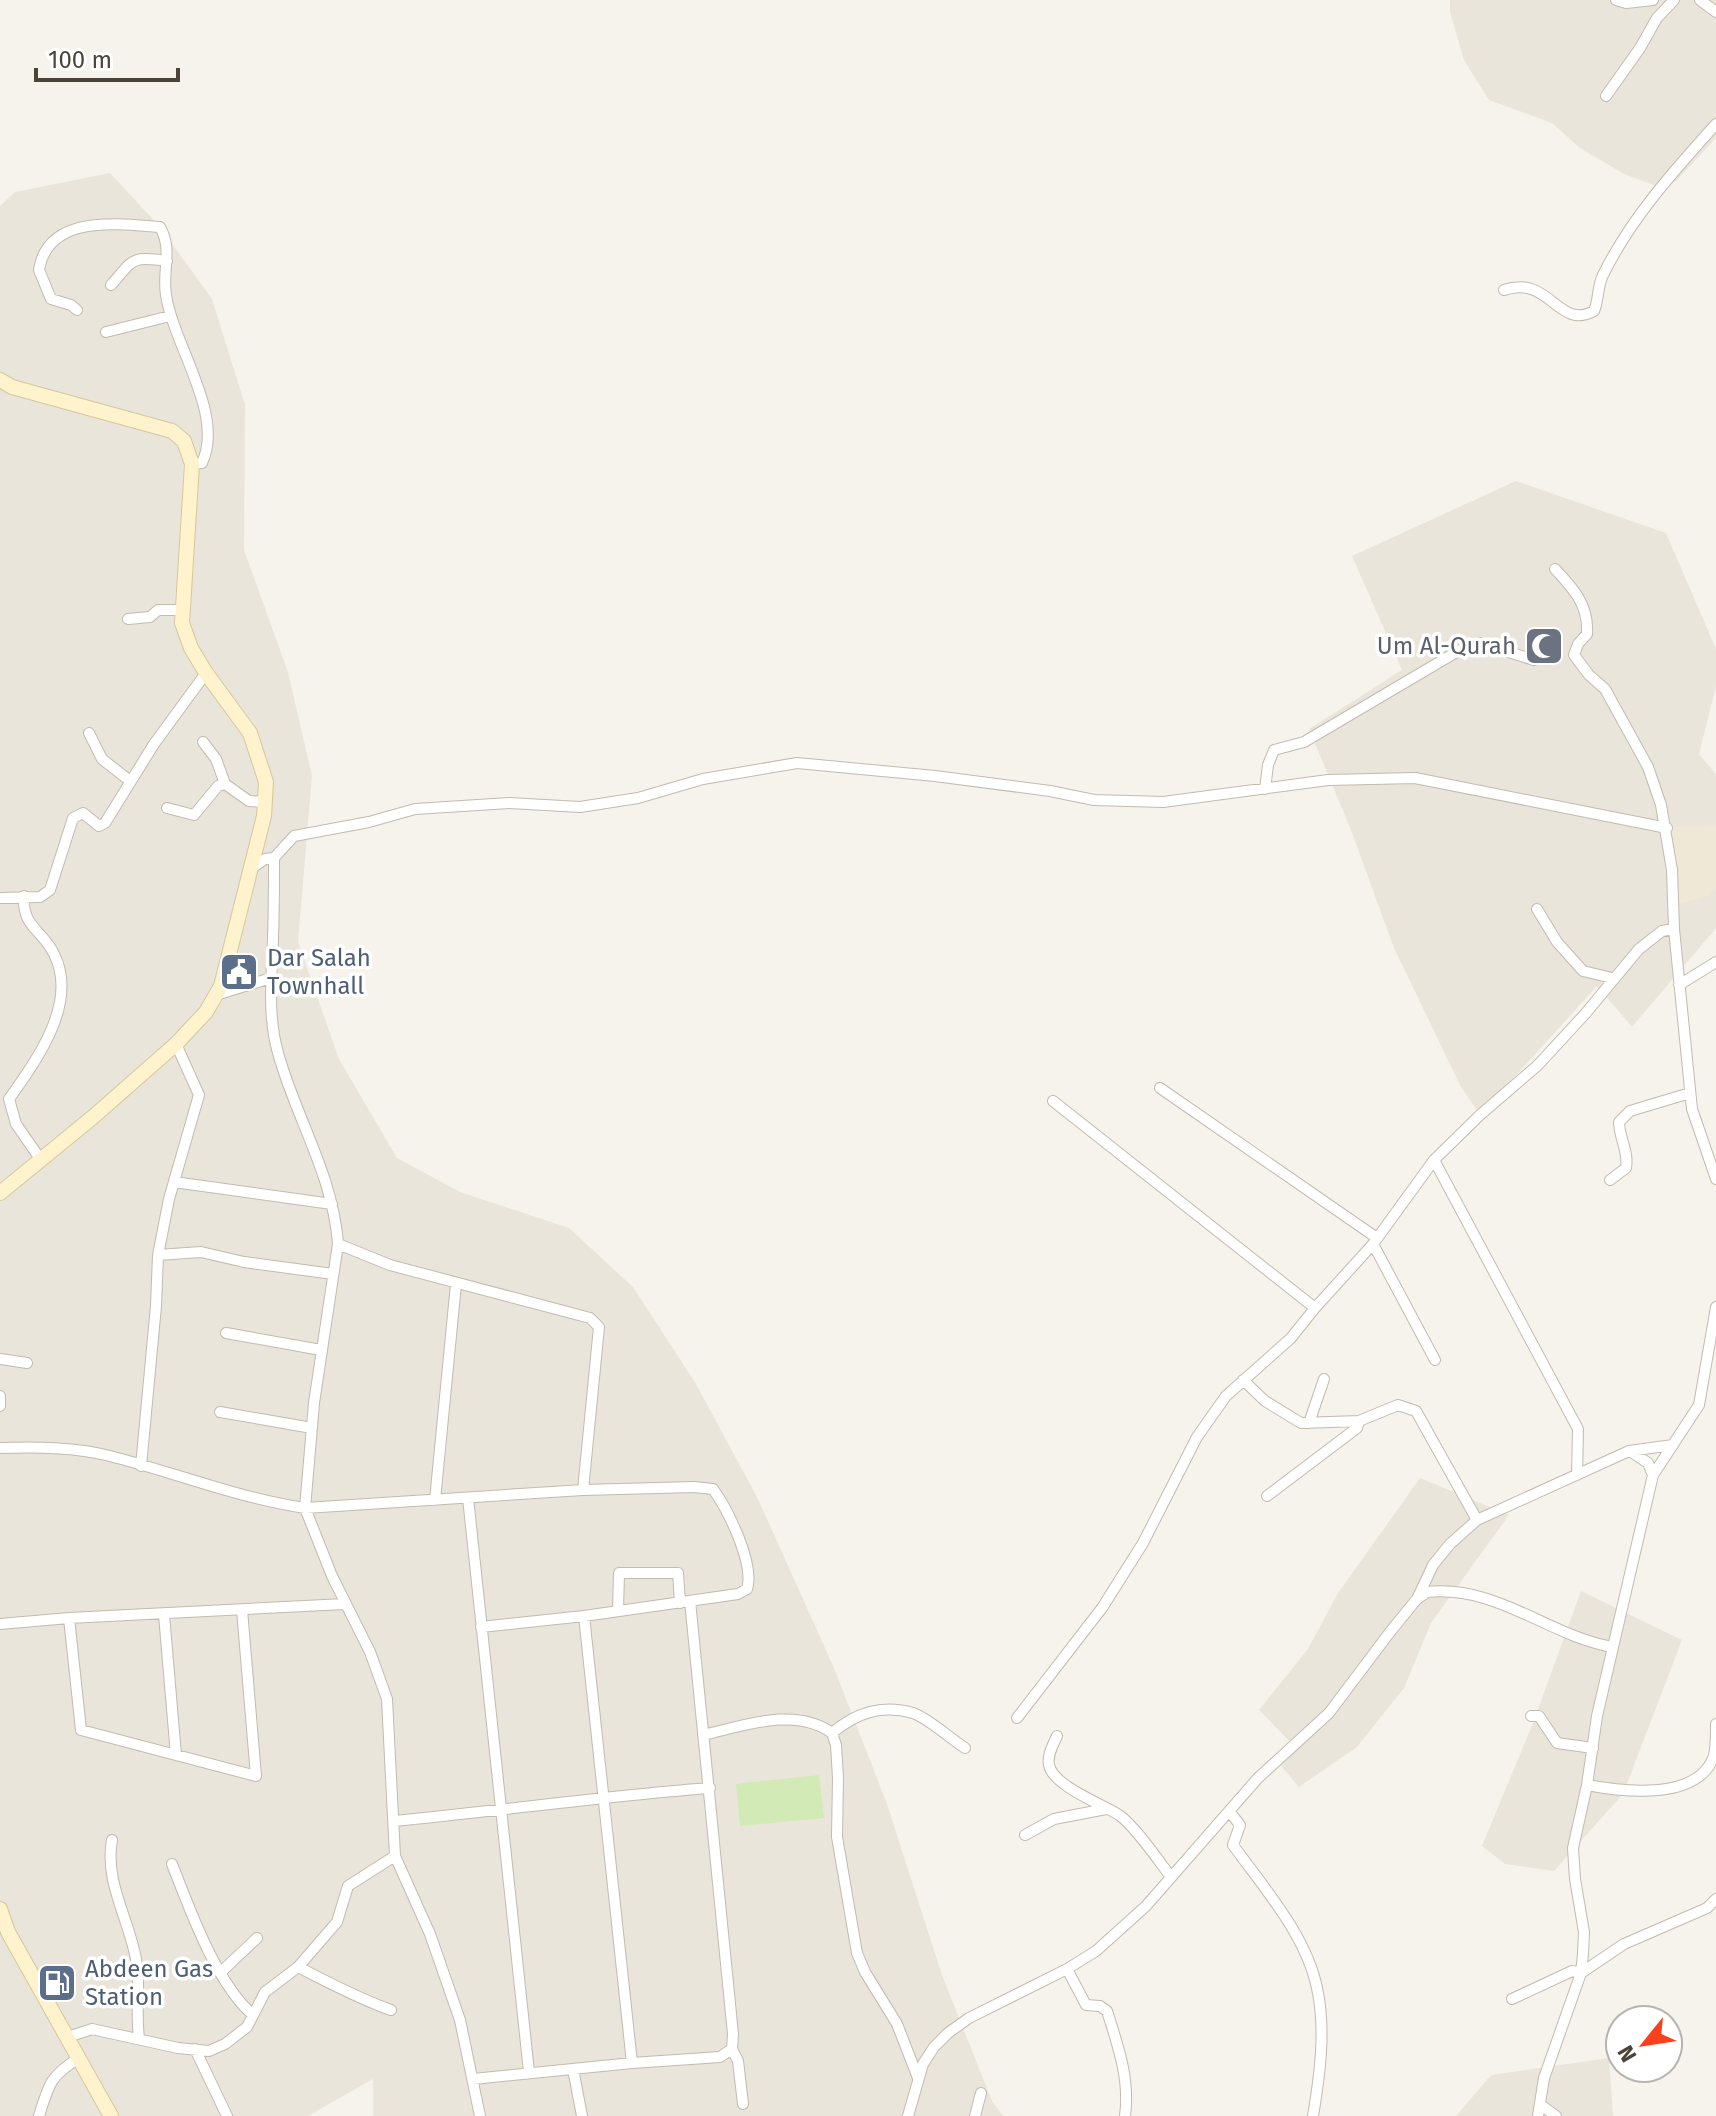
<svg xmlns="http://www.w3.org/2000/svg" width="1716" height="2116" viewBox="0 0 1716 2116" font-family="'Fira Sans',sans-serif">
  <rect width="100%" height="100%" fill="#f6f3ec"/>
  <path fill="#eae5da" d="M 1450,0 L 1716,0 L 1716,138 L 1675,182 L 1656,186 L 1624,174 L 1580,148 L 1552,123 L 1489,100 L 1464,60 L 1450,12 Z
    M 110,173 L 160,227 L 212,299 L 245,405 L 244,550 L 288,672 L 312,776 L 298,942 L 339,1059 L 397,1158 L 460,1192 L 569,1228 L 633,1287 L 696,1384 L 758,1499 L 834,1668 L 887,1804 L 942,1975 L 992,2101 L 1003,2116 L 373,2116 L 373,2079 L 308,2116 L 0,2116 L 0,206 L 15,192 Z
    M 1516,481 L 1666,533 L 1716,649 L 1716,686 L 1699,754 L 1716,774 L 1716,928 L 1632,1027 L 1597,986 L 1480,1115 L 1461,1087 L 1394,948 L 1351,830 L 1309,729 L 1402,670 L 1352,556 Z
    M 1420,1478 L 1509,1515 L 1431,1623 L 1404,1688 L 1357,1747 L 1299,1787 L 1281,1766 L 1297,1749 L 1259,1710 L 1308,1649 L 1338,1593 Z
    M 1581,1591 L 1682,1640 L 1623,1794 L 1554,1871 L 1505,1864 L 1482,1846 L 1533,1723 Z
    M 1609,2058 L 1613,2116 L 1456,2116 L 1491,2075 Z"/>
  <path fill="#efe8d6" d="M 1716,825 L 1716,888 L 1708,896 L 1679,904 L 1671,827 Z"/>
  <path fill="#d2eab5" d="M 819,1775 L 824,1818 L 740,1826 L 736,1784 Z"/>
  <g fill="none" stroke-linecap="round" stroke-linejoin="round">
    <g stroke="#c2bbae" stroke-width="12">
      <path id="street" d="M 1616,0 L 1626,3 L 1653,0
        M 1700,0 L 1716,12
        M 1606,96 L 1640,48 L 1657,18 L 1674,0
        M 111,285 C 133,261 129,255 167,261
        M 1504,290 C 1550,274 1558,331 1594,311 C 1599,300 1597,287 1603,275 C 1631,218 1673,172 1716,124
        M 77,310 L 71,305 L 51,299 L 39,270 C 48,213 120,224 160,227 C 173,249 162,272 166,295 C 174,347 225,414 202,463 L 192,464
        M 106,332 L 170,316
        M 1555,569 C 1573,588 1589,605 1587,634 L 1578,644 L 1574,655 L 1589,675 L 1605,689 L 1648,767 L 1661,805 L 1672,870 L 1674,929 L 1692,1109 L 1716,1179
        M 128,619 L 150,617 L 158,610 L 183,610
        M 89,733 L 102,759 L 130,781
        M 203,742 L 216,759 L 225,784
        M 1265,789 L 1268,765 L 1274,750 L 1304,742 L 1465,647 L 1480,643 L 1534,660
        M 167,808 L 194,815 L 218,786 L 225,784 L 249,801 L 265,802
        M 274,858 C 274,884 274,911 273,937 C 272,976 267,1014 278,1053 C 296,1118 333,1175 338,1244 L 314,1403 L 305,1508 L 332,1576 L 370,1652 L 387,1699 L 395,1856 L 430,1934 L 460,2020 L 480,2116
        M 252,868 L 265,859 L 274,858 L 294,836 L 369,822 L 415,809 L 509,803 L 580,807 L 638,798 L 703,779 L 797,763 L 935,776 L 1050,791 L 1094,800 L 1163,802 L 1328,780 L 1415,778 L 1667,828
        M 24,896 C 22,928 43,930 54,954 C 79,1003 36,1061 9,1099 L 16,1124 L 41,1160
        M 0,898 L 40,897 L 50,890 L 73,818 L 83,813 L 99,826 L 105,823 L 154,744 L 206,673
        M 1537,909 L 1557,942 L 1583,971 L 1612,978
        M 1679,985 L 1716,962
        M 216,995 L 271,978
        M 1160,1088 L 1377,1238
        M 1053,1101 L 1315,1308
        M 1434,1160 L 1578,1429 L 1577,1475
        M 1610,1180 L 1626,1168 C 1629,1151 1619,1138 1619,1122 L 1630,1111 L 1690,1093
        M 174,1182 L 332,1204
        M 338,1244 L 390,1265 L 590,1318 L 599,1327 L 583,1490
        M 1373,1244 L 1435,1360
        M 158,1255 L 201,1252 L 244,1262 L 333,1274
        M 226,1333 L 321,1350
        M 0,1359 L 27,1363
        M 1243,1380 L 1265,1401 L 1301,1423 L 1359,1421 L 1398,1405 L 1416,1411 L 1477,1520
        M 0,1396 L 0,1406
        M 220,1412 L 312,1428
        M 1309,1423 L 1324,1379
        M 0,1448 C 36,1447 75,1447 110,1456 C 176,1473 238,1498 305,1508 L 583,1490 L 694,1487 L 713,1489 C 728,1510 755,1564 747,1589 L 738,1594 L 584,1616 L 481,1627
        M 1630,1451 L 1648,1463 L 1653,1475
        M 141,1466 L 156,1306 L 158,1255 L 169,1199 L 199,1095 L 176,1044
        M 1267,1496 L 1357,1428 L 1359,1421
        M 468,1498 L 529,2072
        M 435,1500 L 456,1284
        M 1418,1597 L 1433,1565 L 1450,1544 L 1477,1520 L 1629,1451 L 1673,1445
        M 618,1611 L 619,1573 L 678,1573 L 680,1603
        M 164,1615 L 176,1755
        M 584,1616 L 632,2063
        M 69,1618 L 81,1730 L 256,1776 L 242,1610
        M 0,1624 L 69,1618 L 345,1604
        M 1531,1716 L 1539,1716 L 1557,1743 L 1593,1748
        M 1017,1718 L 1102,1608 L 1143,1543 L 1197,1437 L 1226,1396 L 1291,1338 L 1315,1308 L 1373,1244 L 1434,1160 L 1480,1115 L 1538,1065 L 1585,1014 L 1639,949 L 1662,931 L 1674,929
        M 832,1733 C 856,1713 881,1704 913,1713 C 928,1718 951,1739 965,1748
        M 703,1735 C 743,1726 795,1706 832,1733 L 836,1745 L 838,1778 L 837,1837 L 857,1953 L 865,1972 L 897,2024 L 918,2078
        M 1057,1736 C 1053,1745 1047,1755 1049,1765 C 1053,1786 1102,1804 1119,1815 C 1135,1826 1158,1860 1171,1877
        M 1587,1785 C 1624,1792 1698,1801 1714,1756 C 1716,1747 1716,1734 1716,1724
        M 1229,1811 L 1240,1825 L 1233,1845 C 1264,1888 1306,1935 1317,1988 C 1326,2029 1320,2074 1313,2116
        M 394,1821 C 499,1811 604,1796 710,1788
        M 1025,1835 L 1054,1819 L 1106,1809
        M 112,1840 C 105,1879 125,1912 134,1950 C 142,1979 135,2008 139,2038
        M 172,1864 C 190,1910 216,1983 253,2015
        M 298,1967 C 328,1982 359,1999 391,2010
        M 1067,1969 L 1086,2005 L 1100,2006 L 1107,2011 C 1118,2046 1130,2079 1125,2116
        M 221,1972 L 257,1938
        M 1512,1999 L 1572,1971 L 1581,1973 L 1624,1944 L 1707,1908 L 1716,1899
        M 68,2037 L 92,2029 L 178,2048 L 209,2051 L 225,2044 L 247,2027 L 265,1992 L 298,1967 L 337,1922 L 348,1886 L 395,1856
        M 195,2049 L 227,2116
        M 732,2049 L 738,2061 L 743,2104
        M 573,2069 L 582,2116
        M 473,2079 L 632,2063 L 720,2057 L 732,2049 L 733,2034 L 690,1601
        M 1541,2105 L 1556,2116
        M 39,2116 C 49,2084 50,2076 79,2058
        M 908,2116 L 923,2064 L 934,2047 L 948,2033 L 969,2018 L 1067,1969 L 1096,1951 L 1146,1906 L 1258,1778 L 1329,1713 L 1390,1632 L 1416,1600 L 1427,1592 C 1498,1585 1547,1635 1612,1647
        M 975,2116 L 981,2093
        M 1538,2116 L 1544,2078 L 1581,1973 L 1583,1954 L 1584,1932 L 1575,1879 L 1573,1848 L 1587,1785 L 1597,1716 L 1653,1475 L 1699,1405 L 1716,1307"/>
    </g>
    <g stroke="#d6c79b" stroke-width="16">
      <path id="secondary" d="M 0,380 L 12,387 L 172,431 L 184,441 L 192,464 L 182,623 L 191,648 L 206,673 L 250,733 L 266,782 L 264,816 L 221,986 L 206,1012 L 176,1044 L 93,1117 L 0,1193
        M 0,1909 L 8,1932 L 111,2116"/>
    </g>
    <use href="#street" stroke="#fff" stroke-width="10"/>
    <use href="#secondary" stroke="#fff3cd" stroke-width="14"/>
  </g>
  <defs>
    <g id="mosque-square" transform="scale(2)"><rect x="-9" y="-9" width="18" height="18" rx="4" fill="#6b7280" stroke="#fff"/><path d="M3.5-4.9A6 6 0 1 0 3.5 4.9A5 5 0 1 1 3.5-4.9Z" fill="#fff"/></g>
    <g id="civic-square" transform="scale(2)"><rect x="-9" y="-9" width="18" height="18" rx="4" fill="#5c6f8a" stroke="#fff"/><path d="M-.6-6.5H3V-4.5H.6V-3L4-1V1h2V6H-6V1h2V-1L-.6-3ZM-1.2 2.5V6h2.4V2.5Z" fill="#fff"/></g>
    <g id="fuel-square" transform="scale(2)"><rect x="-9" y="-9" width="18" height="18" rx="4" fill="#5c6f8a" stroke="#fff"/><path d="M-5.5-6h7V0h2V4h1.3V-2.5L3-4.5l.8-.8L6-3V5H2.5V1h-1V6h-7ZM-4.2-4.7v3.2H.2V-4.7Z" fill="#fff"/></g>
  </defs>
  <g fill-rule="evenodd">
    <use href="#mosque-square" x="1544" y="646"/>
    <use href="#civic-square" x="239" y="972"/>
    <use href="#fuel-square" x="57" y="1983"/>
  </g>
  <g text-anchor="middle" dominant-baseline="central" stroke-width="7" stroke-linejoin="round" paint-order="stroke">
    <g font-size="24" fill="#5b616d" stroke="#fff" text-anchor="end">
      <text x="1516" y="646">Um Al-Qurah</text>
    </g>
    <g font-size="24" fill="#4e5e75" stroke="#fff" text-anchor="start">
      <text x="267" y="958">Dar Salah<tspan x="267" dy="28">Townhall</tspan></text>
      <text x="85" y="1969">Abdeen Gas<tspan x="85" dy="28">Station</tspan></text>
    </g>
  </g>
  <g transform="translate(1644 2044) rotate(240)"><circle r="38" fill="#ffffff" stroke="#b7b4b0" stroke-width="2"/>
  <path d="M0-6L14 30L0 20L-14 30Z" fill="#fc3f1d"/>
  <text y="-12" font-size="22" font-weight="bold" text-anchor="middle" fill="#4b4439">N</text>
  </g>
  <path d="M36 68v12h142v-12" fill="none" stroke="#4b4439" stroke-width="4"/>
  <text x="48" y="68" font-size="24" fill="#4b4439" stroke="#ffffff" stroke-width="6" paint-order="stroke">100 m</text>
</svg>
